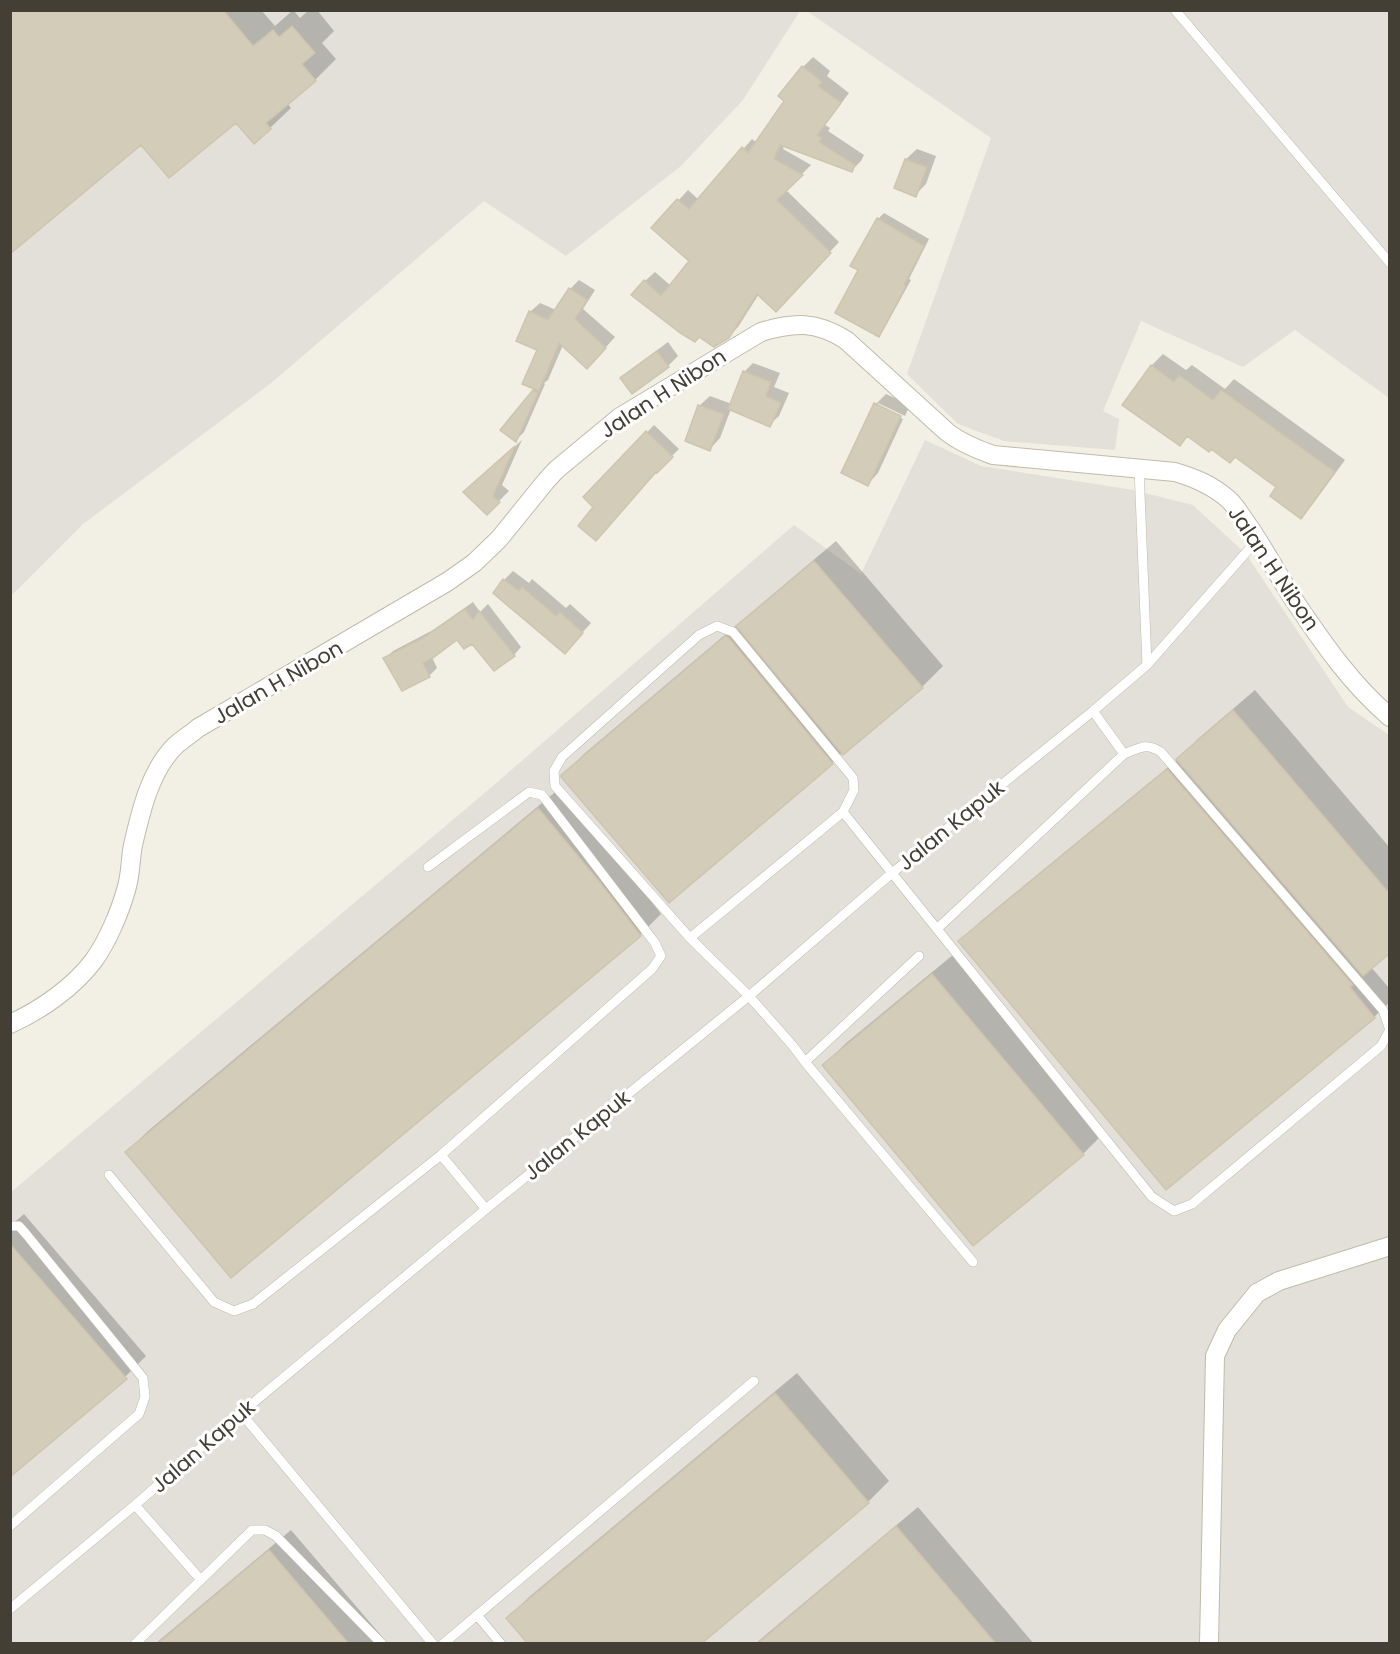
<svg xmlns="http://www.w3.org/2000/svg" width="1400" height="1654" viewBox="0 0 1400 1654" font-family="Poppins,sans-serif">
  <rect width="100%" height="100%" fill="#f2efe4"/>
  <path fill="#e3e0d9" d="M 11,11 L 800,11 L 743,100 L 681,166 L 566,256 L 484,201 L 270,384 L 83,524 L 11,596 Z
    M 807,11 L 1389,11 L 1389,398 L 1295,330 L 1243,367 L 1141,321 L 1103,411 L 1119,419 L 1115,450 L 1004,441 L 958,424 L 907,374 L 991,138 Z
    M 925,440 L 981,466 L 1133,490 L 1193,505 L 1246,554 L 1348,707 L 1389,735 L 1389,1643 L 11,1643 L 10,1193 L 487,791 L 794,525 L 861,574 Z"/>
  <path fill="#0003" d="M 10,10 L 261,10 L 275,26 L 293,10 L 300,18 L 309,10 L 317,10 L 334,31 L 322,43 L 336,59 L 315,80 L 287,103 L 291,108 L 270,128 L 236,121 L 141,143 Z
    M 813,57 L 830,71 L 827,76 L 849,93 L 825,125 L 830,128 L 828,131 L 864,155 L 861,161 L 851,171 L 784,145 L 783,149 L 811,165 L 786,190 L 839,242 L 785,301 L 759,294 L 738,327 L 728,337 L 700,336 L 645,281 L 655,272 L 671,286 L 691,261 L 653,228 L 688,190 L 699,200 L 752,139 L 757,143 L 786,101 L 803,67 Z
    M 917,149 L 936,156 L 926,184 L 915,195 L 896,187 L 906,159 Z
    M 884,213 L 929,239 L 909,279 L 911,280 L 884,329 L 878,335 L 860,270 L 878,219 Z
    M 579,280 L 595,290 L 583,309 L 615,337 L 597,357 L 563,345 L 548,380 L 544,383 L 545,384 L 524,432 L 516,440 L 534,391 L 536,389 L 539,349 L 530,312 L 540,303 L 556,310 L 570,289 Z
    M 668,342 L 678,356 L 668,366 L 622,378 L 633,368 Z
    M 1163,354 L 1186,370 L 1192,365 L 1225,389 L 1234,379 L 1345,460 L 1312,505 L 1301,517 L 1278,487 L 1236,456 L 1211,447 L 1189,435 L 1179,445 L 1124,404 L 1152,365 Z
    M 753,363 L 780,373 L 774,387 L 789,393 L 779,416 L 769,425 L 731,409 L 720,438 L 710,449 L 699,406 L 710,396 L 732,404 L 744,372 Z
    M 886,394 L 910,405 L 905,416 L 878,403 L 878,407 L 903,419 L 878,473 L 868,484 L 876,404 Z
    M 654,425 L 679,449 L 657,471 L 585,497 Z
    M 522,440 L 502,485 L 509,491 L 487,513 L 475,482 Z
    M 836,541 L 943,666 L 922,687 L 843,752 L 832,763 L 563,775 L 584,754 Z
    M 513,571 L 529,583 L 532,579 L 566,608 L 570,604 L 591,623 L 574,642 L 504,580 Z
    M 473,602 L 480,612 L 488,604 L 521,647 L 514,655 L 458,637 L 432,657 L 437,668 L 429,676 L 402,689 L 385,659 L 393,651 L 433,630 Z
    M 1255,690 L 1390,848 L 1390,952 L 1371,967 L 1390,989 L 1390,1002 L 1374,1017 L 1166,1188 L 960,942 L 981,921 L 1178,759 L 1199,738 Z
    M 560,788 L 619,859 L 661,914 L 640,935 L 231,1276 L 127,1152 L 148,1131 Z
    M 954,954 L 1104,1133 L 1083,1154 L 824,1065 L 845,1044 Z
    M 24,1214 L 146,1356 L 125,1377 L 10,1475 L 10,1226 Z
    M 797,1373 L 889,1481 L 868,1502 L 699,1644 L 508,1618 L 529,1597 Z
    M 918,1507 L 1034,1644 L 755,1644 Z
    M 291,1530 L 384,1639 L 379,1644 L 155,1644 Z"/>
  <path fill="#d3ccb9" stroke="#cec5ac" stroke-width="1.5" d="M 10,10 L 223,10 L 253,46 L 273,30 L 279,37 L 292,26 L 315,53 L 302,64 L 316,81 L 266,123 L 271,129 L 254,144 L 236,123 L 169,178 L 141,145 L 10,254 Z
    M 802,66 L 822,82 L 818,86 L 841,103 L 817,135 L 822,138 L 819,142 L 855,165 L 852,172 L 780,145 L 774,159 L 803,175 L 777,200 L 831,253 L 776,312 L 757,294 L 729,338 L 714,347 L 699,337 L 695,342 L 680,333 L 631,295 L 644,280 L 661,296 L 689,261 L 651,228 L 677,199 L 689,209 L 742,147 L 748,153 L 784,101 L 778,96 Z
    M 905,159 L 927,167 L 916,197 L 894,188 Z
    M 877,218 L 924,246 L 904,285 L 906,286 L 879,337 L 835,313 L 858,270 L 850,266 Z
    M 569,288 L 587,300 L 575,319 L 606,348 L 587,369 L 559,343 L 539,391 L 522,384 L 537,350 L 516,341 L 529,311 L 548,320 Z
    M 657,351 L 669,367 L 632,394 L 620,378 Z
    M 1151,365 L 1174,382 L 1179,375 L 1213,400 L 1221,390 L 1335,472 L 1301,519 L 1270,496 L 1276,487 L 1235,457 L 1230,463 L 1211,449 L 1209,452 L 1187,436 L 1180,446 L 1122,405 Z
    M 743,371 L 771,382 L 766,396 L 781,403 L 770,427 L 728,409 Z
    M 533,390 L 538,393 L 516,442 L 500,430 Z
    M 874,403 L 901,416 L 868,486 L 841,473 Z
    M 698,405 L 724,414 L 710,451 L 685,441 Z
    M 646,431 L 673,457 L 657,473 L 656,472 L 596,541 L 578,526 L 593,507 L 583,497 Z
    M 515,446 L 493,496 L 500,502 L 487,515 L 463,492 Z
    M 814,561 L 923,688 L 843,755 L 736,626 Z
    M 503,579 L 519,591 L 522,587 L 556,616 L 560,612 L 583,633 L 565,654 L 493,593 Z
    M 465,609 L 473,620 L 479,611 L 515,656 L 494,671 L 472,644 L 464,649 L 457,640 L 434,657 L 423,663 L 430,677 L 402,691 L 383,658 L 423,638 Z
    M 725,636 L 729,638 L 833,764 L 669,903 L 561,777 L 561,775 Z
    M 1233,710 L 1389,893 L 1389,954 L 1363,976 L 1176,759 Z
    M 1167,769 L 1353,985 L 1350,987 L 1375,1018 L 1166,1190 L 958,941 Z
    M 538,808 L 598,880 L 641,936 L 231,1278 L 125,1152 Z
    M 932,974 L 1084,1155 L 973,1246 L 822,1065 Z
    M 10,1244 L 127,1379 L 10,1477 Z
    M 775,1393 L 869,1503 L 701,1644 L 528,1644 L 506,1618 Z
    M 896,1526 L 996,1644 L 757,1644 Z
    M 269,1550 L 349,1644 L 157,1644 L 257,1560 Z"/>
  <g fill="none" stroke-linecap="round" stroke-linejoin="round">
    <g stroke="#c0bba9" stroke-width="10">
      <path id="service" d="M 1175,10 L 1390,263
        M 1147,665 L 1258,539
        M 1093,711 L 1124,754 L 937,929 L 1152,1197 L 1174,1211 L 1192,1204 L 1381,1046 L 1390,1030
        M 1124,754 C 1140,748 1146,742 1161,752 L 1383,1010 L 1390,1030
        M 843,812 L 854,790 L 853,778 L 733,632 L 717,626 L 699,635 L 562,757 L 554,771 L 555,786 L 690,938 L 749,996 L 793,1046 L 805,1062 L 919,956
        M 428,867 L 529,792 L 542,795 L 655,943 L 661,956 L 652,969 L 441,1155 L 486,1209
        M 690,938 L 843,812 L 937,929
        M 805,1062 L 973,1262
        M 109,1175 L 214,1302 L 234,1311 L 253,1304 L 441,1155
        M 10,1226 L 19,1226 L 26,1234 L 143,1378 L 145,1397 L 139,1414 L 10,1526
        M 241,1413 L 433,1644
        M 135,1505 L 201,1580
        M 10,1609 L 135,1505 L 241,1413 L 486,1209 L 749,996 L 892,873 L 1093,711 L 1147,665 L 1139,469
        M 477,1615 L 501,1644
        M 135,1644 L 252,1530 L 265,1530 L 276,1536 L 382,1644
        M 443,1644 L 754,1381"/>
    </g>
    <g stroke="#c0bba9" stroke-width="20">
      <path id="minor" d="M 10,1024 C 41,1010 74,987 94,960 C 107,942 120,912 126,890 C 131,875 130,860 133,845 C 141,811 150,770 176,745 C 183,739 191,734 198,728 L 447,582 L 474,563 L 499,539 L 546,481 L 556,470 L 620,417 L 761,332 C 794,322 816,321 846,340 L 947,432 C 961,443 976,449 993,455 L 1175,472 C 1195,478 1212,485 1228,499 C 1235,505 1240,514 1245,521 C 1264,547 1278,576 1296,603 C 1323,643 1352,685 1390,717
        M 1209,1644 L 1215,1356 L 1227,1330 L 1257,1293 L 1279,1281 L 1390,1246"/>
    </g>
    <use href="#service" stroke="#fff" stroke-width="9"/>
    <use href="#minor" stroke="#fff" stroke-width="18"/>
  </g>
  <g text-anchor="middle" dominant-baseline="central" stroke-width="6" stroke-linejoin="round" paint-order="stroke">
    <g font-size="21" fill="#433f34" stroke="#fff">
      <text transform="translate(663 393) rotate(-33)">Jalan H Nibon</text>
      <text transform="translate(1274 568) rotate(56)">Jalan H Nibon</text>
      <text transform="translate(278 682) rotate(-30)">Jalan H Nibon</text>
      <text transform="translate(951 825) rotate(-39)">Jalan Kapuk</text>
      <text transform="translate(577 1135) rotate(-39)">Jalan Kapuk</text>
      <text transform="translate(203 1446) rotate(-41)">Jalan Kapuk</text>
    </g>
  </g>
  <rect width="1400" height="1654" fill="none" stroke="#433f34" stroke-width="24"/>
</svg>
